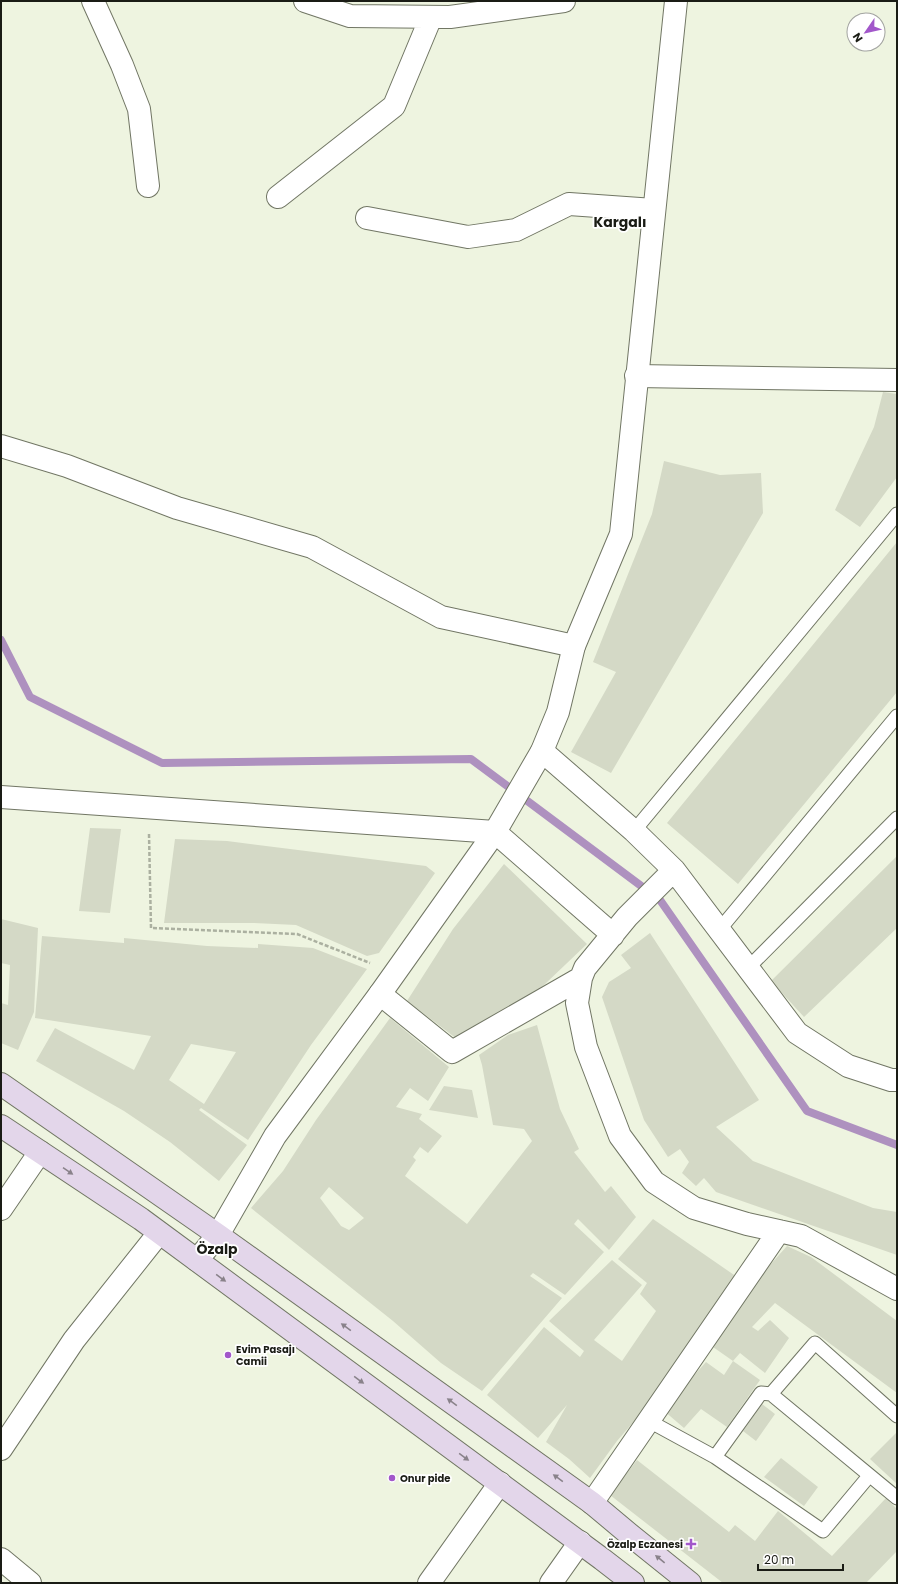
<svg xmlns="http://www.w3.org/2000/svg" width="898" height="1584" viewBox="0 0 898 1584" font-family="Poppins,sans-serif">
  <rect width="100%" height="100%" fill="#eef4e0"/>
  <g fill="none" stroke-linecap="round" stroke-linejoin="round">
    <path stroke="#ae91bf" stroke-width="8" d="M 1,640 L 30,697 L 162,763 L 471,759 L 660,900 L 807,1111 L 897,1145"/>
  </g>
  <path fill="#d4d9c6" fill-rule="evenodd" d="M 883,392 L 897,394 L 897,477 L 860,527 L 835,510 L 874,427 Z
    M 664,461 L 720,475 L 761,473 L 763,513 L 611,773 L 571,752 L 616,672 L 593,662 L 652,514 Z
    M 897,542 L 897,692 L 738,884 L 667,823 Z
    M 90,828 L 121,829 L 110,913 L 79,911 Z
    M 175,839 L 227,841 L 426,866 L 435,873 L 379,953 L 367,956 L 296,925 L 254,923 L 164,923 Z
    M 897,856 L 897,928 L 804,1017 L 771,981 Z
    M 504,864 L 587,944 L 523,1005 L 457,1039 L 407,1001 L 453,929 Z
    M 1,919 L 38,928 L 34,1012 L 18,1050 L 1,1043 L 1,1003 L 8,1005 L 10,965 L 1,963 Z
    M 650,933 L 759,1100 L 716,1127 L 753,1161 L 873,1208 L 897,1212 L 897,1255 L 716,1192 L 704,1178 L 696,1186 L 682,1173 L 689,1162 L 680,1149 L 668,1157 L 644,1120 L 602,997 L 609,982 L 631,968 L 621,955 Z
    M 42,936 L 124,943 L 124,938 L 207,946 L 258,948 L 258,944 L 313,948 L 367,969 L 311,1045 L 248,1140 L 201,1108 L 199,1110 L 247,1145 L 219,1181 L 170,1142 L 124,1111 L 36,1061 L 55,1028 L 134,1070 L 151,1036 L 35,1018 ZM 191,1044 L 236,1052 L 204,1104 L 169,1080 Z
    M 390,1018 L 449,1067 L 428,1101 L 410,1088 L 396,1107 L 422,1114 L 419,1119 L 442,1136 L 428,1153 L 420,1147 L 413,1157 L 416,1160 L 405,1176 L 467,1224 L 532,1141 L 524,1129 L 493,1125 L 482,1065 L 479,1055 L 508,1035 L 537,1025 L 560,1109 L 579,1149 L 574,1152 L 605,1192 L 611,1186 L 636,1217 L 609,1250 L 578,1219 L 574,1224 L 604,1252 L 565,1295 L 533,1273 L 530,1276 L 562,1298 L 482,1391 L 441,1363 L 393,1321 L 251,1208 L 283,1171 L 316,1120 ZM 329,1187 L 364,1218 L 349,1230 L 341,1226 L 320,1198 Z
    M 444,1086 L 472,1090 L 478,1118 L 429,1110 Z
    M 653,1219 L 737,1277 L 658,1387 L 661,1390 L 617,1441 L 590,1478 L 569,1459 L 546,1442 L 567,1405 L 538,1438 L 487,1395 L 544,1327 L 580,1357 L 584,1351 L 549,1321 L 612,1260 L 642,1285 L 594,1340 L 622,1361 L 656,1311 L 640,1294 L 647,1283 L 618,1259 Z
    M 787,1246 L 811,1257 L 897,1321 L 897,1393 L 775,1303 L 752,1327 L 758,1331 L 770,1320 L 789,1338 L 765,1373 L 740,1353 L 733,1361 L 713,1347 L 753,1284 Z
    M 733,1361 L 760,1380 L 727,1427 L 701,1409 L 684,1428 L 663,1410 L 706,1362 L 724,1375 Z
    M 762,1404 L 775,1414 L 756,1441 L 743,1431 Z
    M 897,1432 L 897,1484 L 870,1459 Z
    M 781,1458 L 818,1487 L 804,1506 L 764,1477 Z
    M 637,1460 L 729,1532 L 735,1525 L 755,1541 L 778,1511 L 832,1556 L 886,1498 L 897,1509 L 897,1551 L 866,1583 L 723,1583 L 610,1495 Z"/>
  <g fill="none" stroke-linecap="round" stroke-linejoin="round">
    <g stroke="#717664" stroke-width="15">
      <path id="service" d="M 634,831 L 897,514
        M 720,929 L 897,716
        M 748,968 L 897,818
        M 897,1416 L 815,1343 L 771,1394 L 897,1498
        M 649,1421 L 715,1457 L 823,1531 L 869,1476
        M 715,1457 L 761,1393 L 771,1394"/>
    </g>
    <g stroke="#717664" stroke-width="24">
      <path id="minor" d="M 93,1 L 122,65 L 139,109 L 148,186
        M 305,1 L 350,16 L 450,17 L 564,1
        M 278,197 L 394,106 L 431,17
        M 367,218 L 468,237 L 516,230 L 569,204 L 654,210
        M 636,376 L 897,380
        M 1,446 L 67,466 L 177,508 L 312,547 L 441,617 L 574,646
        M 542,751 L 634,831 L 674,870 L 797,1033 L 848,1066 L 891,1080 L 897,1080
        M 1,797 L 495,832 L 613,935
        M 674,870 L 627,917 L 585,968 L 581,978 L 577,1003 L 586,1047 L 620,1136 L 654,1182 L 694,1208 L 747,1224 L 801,1236 L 897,1289
        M 380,994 L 452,1052 L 581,978
        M 1,1209 L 40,1152
        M 1,1449 L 74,1340 L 159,1233
        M 592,1503 L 779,1231
        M 1,1559 L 30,1583
        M 429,1583 L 500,1483
        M 551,1583 L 580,1542"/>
    </g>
    <g stroke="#717664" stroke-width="24">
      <path id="tertiary" d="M 197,1260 L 218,1235 L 275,1136 L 380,994 L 495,832 L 542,751 L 558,712 L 574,646 L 621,534 L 676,1"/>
    </g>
    <g stroke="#717664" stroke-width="24">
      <path id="secondary" d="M 1,1084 L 218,1235 L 592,1503 L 629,1534 L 690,1583
        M 1,1126 L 141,1219 L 602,1559 L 633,1583"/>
    </g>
    <path stroke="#abb0a0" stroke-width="2.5" stroke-dasharray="4 2" stroke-linecap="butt" d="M 149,834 L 151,928 L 297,934 L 370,963"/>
    <use href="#service" stroke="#fff" stroke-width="13"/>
    <use href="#minor" stroke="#fff" stroke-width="22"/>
    <use href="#tertiary" stroke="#fff" stroke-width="22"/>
    <use href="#secondary" stroke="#e3d6ea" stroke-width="22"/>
  </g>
  <defs><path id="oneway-solid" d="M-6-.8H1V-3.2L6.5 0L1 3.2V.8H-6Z"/></defs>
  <g fill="#89828a">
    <use href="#oneway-solid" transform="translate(68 1171) rotate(34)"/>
    <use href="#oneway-solid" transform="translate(221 1278) rotate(36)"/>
    <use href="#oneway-solid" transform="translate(346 1327) rotate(-144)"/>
    <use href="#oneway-solid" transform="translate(359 1380) rotate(36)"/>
    <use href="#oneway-solid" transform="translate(452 1402) rotate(-144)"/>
    <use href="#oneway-solid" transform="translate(464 1457) rotate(36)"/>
    <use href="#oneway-solid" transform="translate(558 1478) rotate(-144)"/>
    <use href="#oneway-solid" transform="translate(660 1559) rotate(-141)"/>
  </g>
  <g fill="#a257ca" stroke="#fff" stroke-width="1.5">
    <circle cx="228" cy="1355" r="4"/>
    <circle cx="392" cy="1478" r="4"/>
    <path d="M689 1538h4v4h4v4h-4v4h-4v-4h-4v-4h4z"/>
  </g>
  <g text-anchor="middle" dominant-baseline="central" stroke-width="3.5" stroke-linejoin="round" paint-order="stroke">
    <g font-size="10" font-weight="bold" fill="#1a1c15" stroke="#fff" text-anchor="start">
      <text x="236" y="1349">Evim Pasajı<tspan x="236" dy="12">Camii</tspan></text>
      <text x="400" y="1478">Onur pide</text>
      <text x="683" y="1544" text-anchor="end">Özalp Eczanesi</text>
    </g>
    <g font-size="14" font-weight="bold" fill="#1a1c15" stroke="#fff">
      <text x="620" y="222">Kargalı</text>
      <text x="217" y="1249">Özalp</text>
    </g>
  </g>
  <rect width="898" height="1584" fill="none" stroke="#1a1c15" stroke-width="4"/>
  <g transform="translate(866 32) rotate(236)"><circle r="19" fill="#ffffff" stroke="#a3a4a1"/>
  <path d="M0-3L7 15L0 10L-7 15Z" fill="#a257ca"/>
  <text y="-6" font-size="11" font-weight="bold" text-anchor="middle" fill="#1a1c15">N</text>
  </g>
  <path d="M758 1564v6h85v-6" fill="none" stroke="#1a1c15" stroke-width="2"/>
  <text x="764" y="1564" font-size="12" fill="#1a1c15" stroke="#ffffff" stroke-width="3" paint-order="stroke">20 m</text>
</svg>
